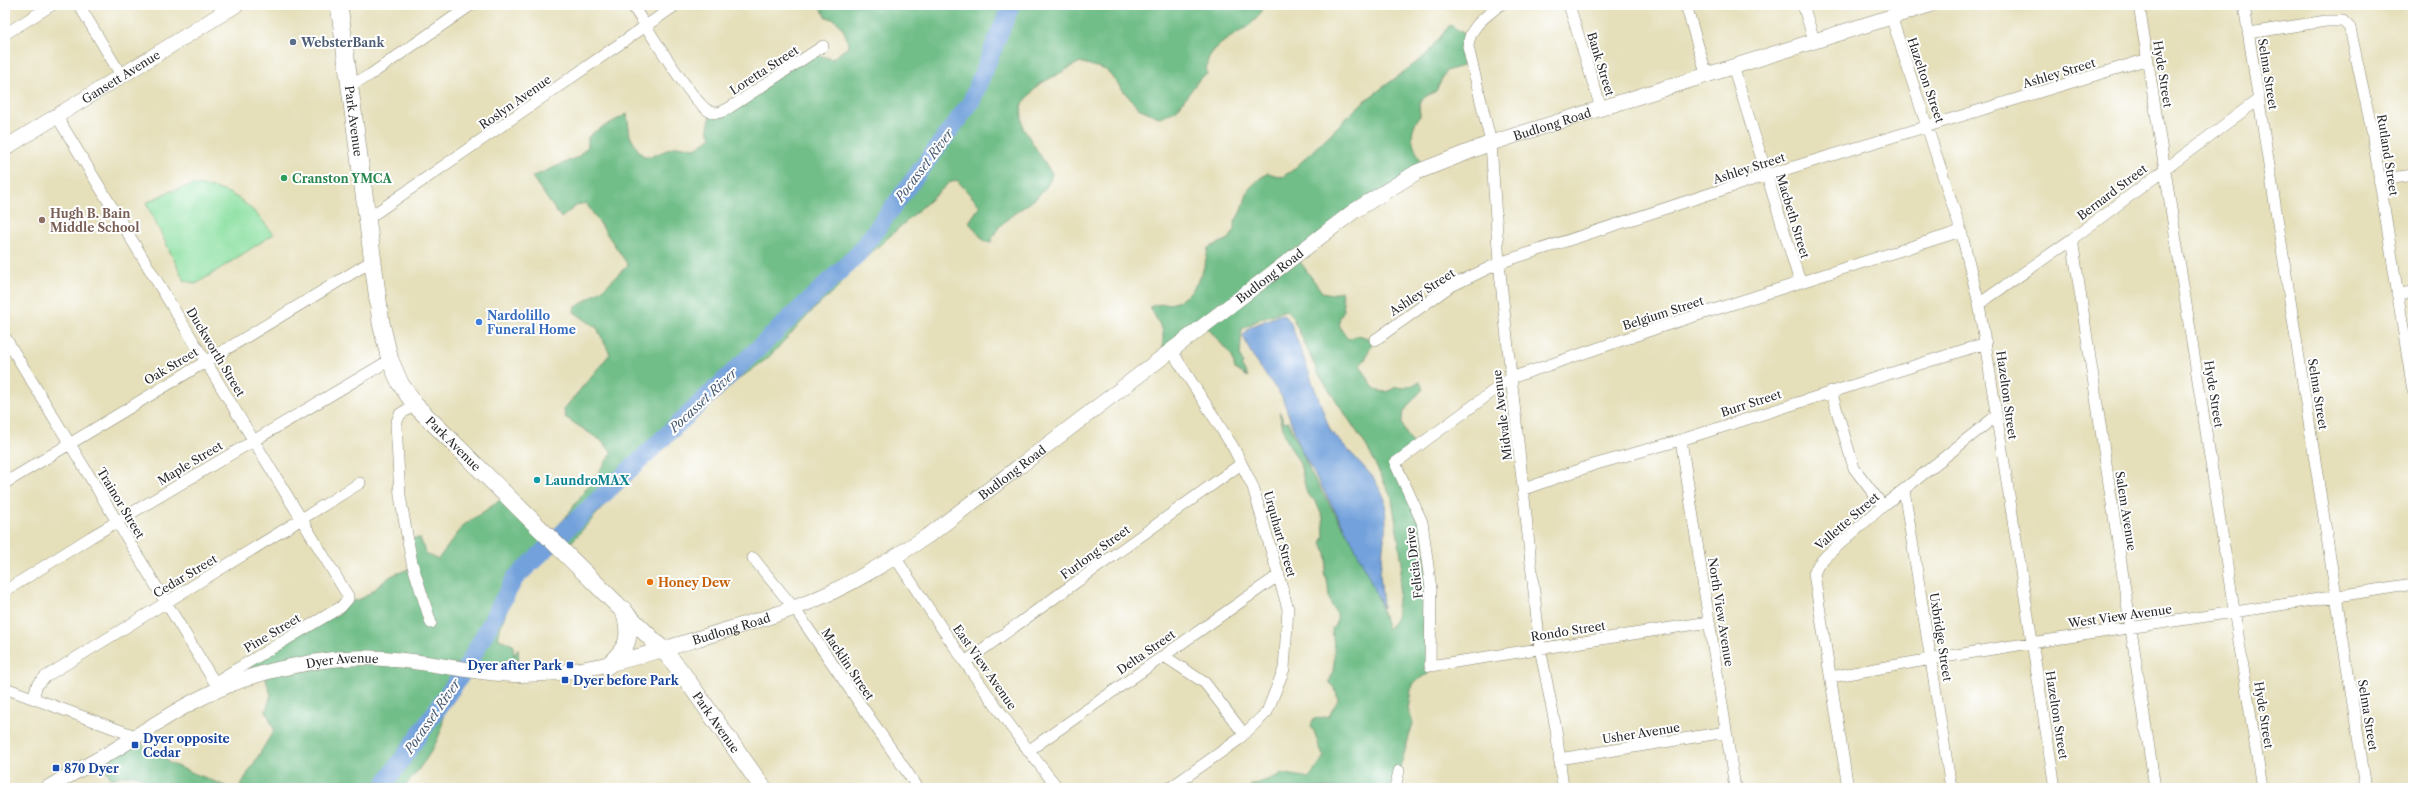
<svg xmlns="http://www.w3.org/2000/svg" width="2418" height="793" viewBox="0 0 2418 793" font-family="'Libre Caslon Text',serif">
  <rect width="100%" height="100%" fill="#fff"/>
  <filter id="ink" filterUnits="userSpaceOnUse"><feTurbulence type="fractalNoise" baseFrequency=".025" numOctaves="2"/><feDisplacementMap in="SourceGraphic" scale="8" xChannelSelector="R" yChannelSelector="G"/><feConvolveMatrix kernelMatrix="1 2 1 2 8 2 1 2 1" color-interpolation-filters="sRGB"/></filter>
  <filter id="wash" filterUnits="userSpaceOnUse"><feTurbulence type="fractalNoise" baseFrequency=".012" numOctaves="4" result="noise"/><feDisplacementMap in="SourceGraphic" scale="16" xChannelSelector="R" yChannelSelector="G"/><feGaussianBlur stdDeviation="0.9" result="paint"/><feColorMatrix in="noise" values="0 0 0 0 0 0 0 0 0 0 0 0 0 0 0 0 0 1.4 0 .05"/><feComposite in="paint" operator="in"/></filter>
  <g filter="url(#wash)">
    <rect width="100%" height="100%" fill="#e5dfba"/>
    <path fill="#8ce0a2" stroke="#5c8666" d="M 193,185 C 237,189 247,203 274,234 L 196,284 L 184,280 L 146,203 L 168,192 Z"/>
    <path fill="#71be88" stroke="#4e745a" d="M 819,5 L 1263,5 C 1260,34 1200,38 1207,74 L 1201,77 L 1176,111 L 1159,117 L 1138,108 L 1106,70 L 1080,62 L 1038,85 L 1021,106 L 1023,128 L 1052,174 C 1043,207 1001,210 991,242 L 984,241 L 969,222 L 980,206 L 957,180 L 949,183 L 843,278 L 839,287 L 815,308 L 768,358 L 711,399 L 655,450 L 565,549 L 559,546 L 540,565 L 531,562 L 519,568 L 520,575 L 498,634 L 499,639 L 513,645 L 514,656 L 518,648 L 519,668 L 452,664 L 450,690 C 439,700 445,708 443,721 C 439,747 419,768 404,788 L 239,788 L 274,730 L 266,710 L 271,695 L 264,674 L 217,680 L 346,601 C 364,604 377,585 391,576 C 397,573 405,571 411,568 L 411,539 L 420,538 L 426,554 L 438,559 L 464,525 L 505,497 L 552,532 L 566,517 L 612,453 L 603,442 L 565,417 L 564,409 L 610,354 L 597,328 L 574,312 L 575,308 L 603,289 L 628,265 L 586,203 L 577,205 L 561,218 L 532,177 L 578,157 L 588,146 L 588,137 L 594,132 L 627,114 L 630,136 L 639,152 L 644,156 L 653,156 L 676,146 L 695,148 L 711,138 L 708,129 L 711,112 L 719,113 L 812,53 L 832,59 L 848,47 C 848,35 840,19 826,17 Z
      M 1450,25 L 1468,36 L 1468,64 L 1446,71 L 1436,91 L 1423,98 L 1419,103 L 1420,116 C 1405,135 1415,148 1424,168 L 1296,256 L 1322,292 L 1332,294 L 1341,291 L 1344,310 C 1335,322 1340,329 1348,339 L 1359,335 L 1373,340 L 1365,360 L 1360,365 L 1373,387 L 1379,391 L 1387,392 L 1396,387 L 1405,388 L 1420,382 L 1423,389 C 1401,413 1393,419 1415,446 L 1396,462 L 1423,526 L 1432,668 L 1429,673 L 1412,684 L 1408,709 L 1413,723 L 1394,788 L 1250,788 L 1250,786 L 1278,776 L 1281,773 L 1309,778 L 1324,757 C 1317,746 1318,737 1311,726 L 1314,719 L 1329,716 L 1338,700 L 1335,688 L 1329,682 C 1337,667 1334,646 1332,629 C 1343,615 1334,613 1330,601 C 1327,591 1330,584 1324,573 C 1328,560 1328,554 1321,543 L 1324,537 L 1323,518 L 1316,502 L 1307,494 L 1300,464 L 1285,437 L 1279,411 L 1284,422 L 1288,421 L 1311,473 L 1343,527 L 1367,561 L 1388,630 L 1396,618 L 1402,562 L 1392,499 L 1367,447 L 1318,373 L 1292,316 L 1286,310 L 1262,318 L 1242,329 L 1240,356 L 1243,364 L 1241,365 L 1248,377 L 1235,369 L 1232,356 L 1205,325 L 1163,355 L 1163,331 L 1150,307 C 1158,303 1166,305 1174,303 C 1196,295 1206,268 1208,248 L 1229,239 L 1235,230 L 1234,224 L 1243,207 L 1248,190 L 1259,179 L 1268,173 L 1282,177 L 1293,170 L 1362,103 L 1425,56 Z
      M 137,736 L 149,754 L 165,757 L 169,763 L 230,788 L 146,788 L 148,783 C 138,772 124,775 111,779 L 100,758 Z"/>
    <path fill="#72a1db" stroke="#4e6683" d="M 1282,314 L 1290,321 L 1330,430 L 1373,477 L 1385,499 L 1386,523 L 1380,573 L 1383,608 L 1354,545 L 1302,452 L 1282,397 L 1253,357 L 1243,336 L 1250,327 Z"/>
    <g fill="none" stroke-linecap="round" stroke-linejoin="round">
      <path stroke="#72a1db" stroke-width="18" d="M 382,788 L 466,668 L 515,578 L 858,254 L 971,102 L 1011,5"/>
    </g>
  </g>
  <g filter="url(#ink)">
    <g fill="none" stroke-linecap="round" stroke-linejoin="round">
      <g stroke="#888572" stroke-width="12">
        <path id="minor" d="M 79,5 L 121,75
          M 632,5 C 645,24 693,104 709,111 C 716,115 722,112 729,108 L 823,46
          M 1500,5 C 1485,17 1469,27 1468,47 L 1491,143 L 1499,263 L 1540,648 L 1556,729 L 1563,788
          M 1569,5 L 1601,108
          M 1686,5 L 1706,73
          M 1803,5 L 1814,40
          M 2139,5 L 2262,788
          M 2244,5 L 2366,788
          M 1891,16 L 1961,231 L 1979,304 L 2055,788
          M 2249,33 L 2326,21 L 2343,21 L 2350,28 L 2372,131 L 2413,391
          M 5,34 L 52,5
          M 1733,66 L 1800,282
          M 348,86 L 370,75 L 471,5
          M 56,115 L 348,596 L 348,599 L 341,607 L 215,682
          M 2379,180 L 2413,175
          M 367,219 L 676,5
          M 2072,239 L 2155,788
          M 2397,294 L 2413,292
          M 1979,304 L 2072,239 L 2259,99
          M 5,337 L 218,688
          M 1375,340 L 1449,287 L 1499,263 L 1767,175 L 2148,59
          M 1831,391 L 1854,468 L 1883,506
          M 415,405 L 400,414 L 396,424 L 400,496 L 412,563 L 431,623
          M 1681,440 L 1735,788
          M 5,483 L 372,261
          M 1524,489 L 1593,465 L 1681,440 L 1986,343
          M 1904,490 L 1951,788
          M 895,557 C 946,636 999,715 1058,788
          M 753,558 L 794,608 L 918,788
          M 5,591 L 91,537 L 390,360
          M 1709,622 L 1430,666 L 1431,589 L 1422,522 L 1395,463 L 1511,378 L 1660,327 L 1961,231
          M 1164,656 L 1205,683 L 1244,734
          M 965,662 L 1241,464
          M 1831,677 C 2024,641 2219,616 2413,584
          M 5,688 L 135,736
          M 33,698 L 37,685 L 45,677 L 360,483
          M 1028,751 L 1279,575
          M 1559,759 L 1726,732
          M 1170,788 L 1238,740 L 1267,712 L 1284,669 L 1288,609 L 1253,487 L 1233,447 L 1171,350
          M 1395,788 L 1399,771
          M 1848,788 L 1814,574 L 1818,565 L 1826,556 L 1883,506 L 1996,416"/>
      </g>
      <g stroke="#888572" stroke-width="16">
        <g id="secondary">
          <path id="s1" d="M 5,148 L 236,5"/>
          <path id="s2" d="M 48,788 C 73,772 101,759 126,743 C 174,711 221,682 279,669 C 309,662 342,656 373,658 C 417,659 461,671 505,674 C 573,678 636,658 700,638 C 745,624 791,612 834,591 C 869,574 901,553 932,533 L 1354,211 L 1417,172 L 1491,143 L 1929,5"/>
        </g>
      </g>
      <g stroke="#888572" stroke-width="18">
        <g id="primary">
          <path id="s3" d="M 339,5 L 381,323 L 390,360 L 400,383 L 415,405 L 664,651 L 680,670 L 763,788"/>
          <path d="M 607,666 C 629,647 632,638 624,610"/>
        </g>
      </g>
      <use href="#minor" stroke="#fff" stroke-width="11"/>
      <use href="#secondary" stroke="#fff" stroke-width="15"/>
      <use href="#primary" stroke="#fff" stroke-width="17"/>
    </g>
  </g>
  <circle fill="#5c6f8a" stroke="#fff" stroke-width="1.5" cx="293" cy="42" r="4"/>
  <circle fill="#2e9e5b" stroke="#fff" stroke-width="1.5" cx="284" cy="178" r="4"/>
  <circle fill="#8d6e63" stroke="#fff" stroke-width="1.5" cx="42" cy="220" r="4"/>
  <circle fill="#3f7fe0" stroke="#fff" stroke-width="1.5" cx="479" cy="322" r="4"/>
  <circle fill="#0f9aa8" stroke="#fff" stroke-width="1.5" cx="537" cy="480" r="4"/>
  <circle fill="#e8710a" stroke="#fff" stroke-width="1.5" cx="650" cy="582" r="4"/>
  <g fill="#1a4fb4" stroke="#fff" stroke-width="1.5">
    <rect x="566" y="661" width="8" height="8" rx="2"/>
    <rect x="561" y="676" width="8" height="8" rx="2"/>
    <rect x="131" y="741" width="8" height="8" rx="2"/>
    <rect x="52" y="764" width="8" height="8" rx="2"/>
  </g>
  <g text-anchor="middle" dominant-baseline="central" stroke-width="4" stroke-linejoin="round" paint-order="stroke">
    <g font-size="12" font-weight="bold" fill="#4e5e75" stroke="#fff" text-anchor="start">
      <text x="301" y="42">WebsterBank</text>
    </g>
    <g font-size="12" fill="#2b2b2b" stroke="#fff">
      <text transform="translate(1601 64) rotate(73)">Bank Street</text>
      <text transform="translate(764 70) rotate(-33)">Loretta Street</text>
      <text transform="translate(2059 73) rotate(-17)">Ashley Street</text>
      <text transform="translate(2163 74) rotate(81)">Hyde Street</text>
      <text transform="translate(2268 74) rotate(81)">Selma Street</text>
      <text stroke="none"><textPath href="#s1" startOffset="136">Gansett Avenue</textPath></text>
      <text transform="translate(1926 80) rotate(71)">Hazelton Street</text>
      <text transform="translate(515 102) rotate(-35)">Roslyn Avenue</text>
      <text stroke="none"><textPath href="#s3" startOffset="117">Park Avenue</textPath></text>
      <text stroke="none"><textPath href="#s2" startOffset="1693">Budlong Road</textPath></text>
      <text transform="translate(2388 155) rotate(81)">Rutland Street</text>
      <text transform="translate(1749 168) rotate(-18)">Ashley Street</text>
      <text transform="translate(2112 192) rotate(-37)">Bernard Street</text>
      <text transform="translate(1793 216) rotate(73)">Macbeth Street</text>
      <text stroke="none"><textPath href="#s2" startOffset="1369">Budlong Road</textPath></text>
      <text transform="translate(1422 292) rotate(-33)">Ashley Street</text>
      <text transform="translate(1663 313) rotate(-18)">Belgium Street</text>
      <text transform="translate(216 352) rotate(59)">Duckworth Street</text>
      <text transform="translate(171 366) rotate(-31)">Oak Street</text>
      <text transform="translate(2214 394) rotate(81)">Hyde Street</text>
      <text transform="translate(2318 394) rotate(81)">Selma Street</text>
      <text transform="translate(2007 395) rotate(82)">Hazelton Street</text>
      <text transform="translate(1751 403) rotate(-18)">Burr Street</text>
      <text transform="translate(1502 415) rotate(-97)">Midvale Avenue</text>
      <text stroke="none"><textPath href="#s3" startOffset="465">Park Avenue</textPath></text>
      <text transform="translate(190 463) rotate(-31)">Maple Street</text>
      <text stroke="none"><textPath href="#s2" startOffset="1045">Budlong Road</textPath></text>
      <text transform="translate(121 503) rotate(59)">Trainor Street</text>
      <text transform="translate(2126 511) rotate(81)">Salem Avenue</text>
      <text transform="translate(1847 521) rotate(-41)">Vallette Street</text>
      <text transform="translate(1280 534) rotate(74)">Urquhart Street</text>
      <text transform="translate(1095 552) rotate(-36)">Furlong Street</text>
      <text transform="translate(1414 563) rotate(-97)">Felicia Drive</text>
      <text transform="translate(185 576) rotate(-31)">Cedar Street</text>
      <text transform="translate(1721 612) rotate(81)">North View Avenue</text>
      <text transform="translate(2120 616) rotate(-8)">West View Avenue</text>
      <text stroke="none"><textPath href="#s2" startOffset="721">Budlong Road</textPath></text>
      <text transform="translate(1568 631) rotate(-9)">Rondo Street</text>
      <text transform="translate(272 633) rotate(-31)">Pine Street</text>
      <text transform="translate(1941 637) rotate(81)">Uxbridge Street</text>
      <text transform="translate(1146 652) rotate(-35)">Delta Street</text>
      <text stroke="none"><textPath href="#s2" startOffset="325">Dyer Avenue</textPath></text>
      <text transform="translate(848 664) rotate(56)">Macklin Street</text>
      <text transform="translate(985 667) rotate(55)">East View Avenue</text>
      <text transform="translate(2057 715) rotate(81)">Hazelton Street</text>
      <text transform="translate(2264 715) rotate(81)">Hyde Street</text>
      <text transform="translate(2368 715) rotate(81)">Selma Street</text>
      <text stroke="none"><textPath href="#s3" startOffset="849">Park Avenue</textPath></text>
      <text transform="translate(1641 733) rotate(-9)">Usher Avenue</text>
    </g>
    <g font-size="12" font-weight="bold" fill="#27864d" stroke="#fff" text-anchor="start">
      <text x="292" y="178">Cranston YMCA</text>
    </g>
    <g font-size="12" font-weight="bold" fill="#785e54" stroke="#fff" text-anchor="start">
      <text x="50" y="213">Hugh B. Bain<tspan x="50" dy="14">Middle School</tspan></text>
    </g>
    <g font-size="12" font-weight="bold" fill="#366cbe" stroke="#fff" text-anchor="start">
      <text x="487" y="315">Nardolillo<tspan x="487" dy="14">Funeral Home</tspan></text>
    </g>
    <g font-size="12" font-weight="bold" fill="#0d838f" stroke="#fff" text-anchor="start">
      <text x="545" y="480">LaundroMAX</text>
    </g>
    <g font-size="12" font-weight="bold" fill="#c56008" stroke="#fff" text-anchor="start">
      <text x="658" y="582">Honey Dew</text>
    </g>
    <g font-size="12" font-weight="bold" fill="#164399" stroke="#fff" text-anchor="start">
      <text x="562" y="665" text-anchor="end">Dyer after Park</text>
      <text x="573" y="680">Dyer before Park</text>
      <text x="143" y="738">Dyer opposite<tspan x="143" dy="14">Cedar</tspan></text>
      <text x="64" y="768">870 Dyer</text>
    </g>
    <g font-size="13" font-style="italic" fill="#475a71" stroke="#fff">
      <text transform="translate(924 165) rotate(-53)">Pocasset River</text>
      <text transform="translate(703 400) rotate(-43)">Pocasset River</text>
      <text transform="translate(432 716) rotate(-55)">Pocasset River</text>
    </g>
  </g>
  <rect width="2418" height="793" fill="none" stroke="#fff" stroke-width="20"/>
</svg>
